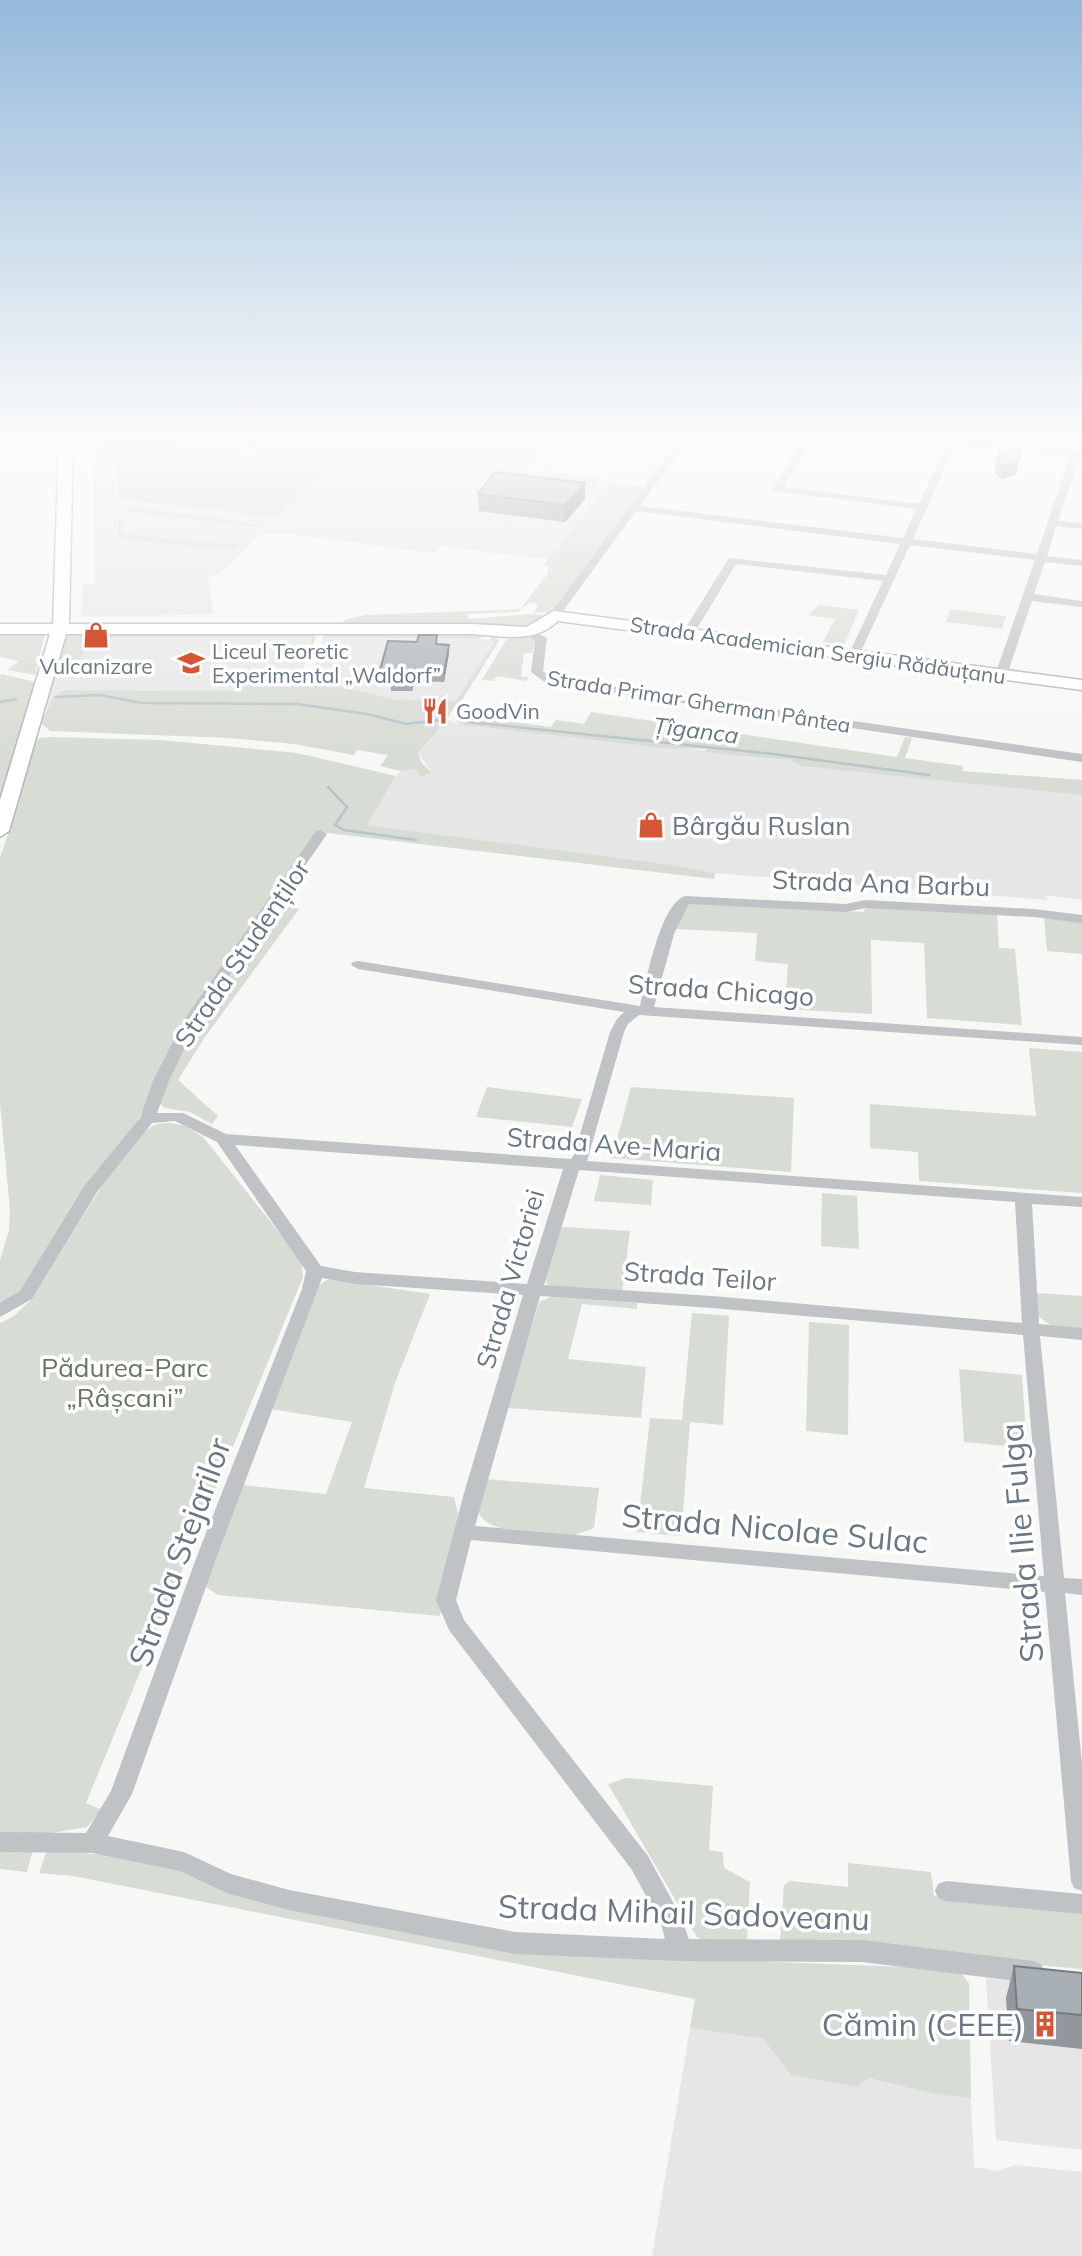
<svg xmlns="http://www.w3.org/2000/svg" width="1082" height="2256" viewBox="0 0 1082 2256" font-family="Mulish,sans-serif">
  <rect width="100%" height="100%" fill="#f7f7f5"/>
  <path fill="#e5e6e5" d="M 93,440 L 552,440 L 527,469 L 612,479 L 548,560 L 441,546 L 435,553 L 280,533 L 261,534 L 218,575 L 208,576 L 213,614 L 89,617 L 81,614 L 83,584 L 95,583 Z
    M 114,637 L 312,637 L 302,674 L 246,672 L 241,691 L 64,690 L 53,697 L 48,708 L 42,708 L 52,672 L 64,671 L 86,647 L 96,647 Z
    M 323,637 L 480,639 L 496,641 L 448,718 L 311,680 Z
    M 447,720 L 465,725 L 791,760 L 802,766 L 1082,795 L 1082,900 L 1045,895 L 1048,900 L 715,873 L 672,865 L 366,825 L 400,771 L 416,769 L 432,772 L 418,753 Z
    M 986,1978 L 1082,1988 L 1082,2150 L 996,2140 Z
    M 690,2028 L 763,2039 L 791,2075 L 867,2078 L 934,2094 L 971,2098 L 974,2167 L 997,2171 L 1015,2165 L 1082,2172 L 1082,2256 L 652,2256 Z"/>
  <path fill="#d7dcd4" d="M 112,442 L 334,462 L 276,517 L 119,498 L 113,454 L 109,452 Z
    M 515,470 L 599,480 L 589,493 L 504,483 Z
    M 610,482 L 642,487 L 552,613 L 534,612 L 539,604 L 529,603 L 517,612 L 467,614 L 469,619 L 531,614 L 548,616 L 527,628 L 340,627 L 344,620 L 365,615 L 520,609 L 547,575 L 549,566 L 544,565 Z
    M 117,506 L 261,524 L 257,527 L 130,511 Z
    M 119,520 L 122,521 L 123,534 L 240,545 L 235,550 L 118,539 Z
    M 819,605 L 859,610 L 844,645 L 823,642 L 835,619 L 808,615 Z
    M 950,609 L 1006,616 L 1002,629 L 946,622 Z
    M 324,631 L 485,634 L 480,639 L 323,637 Z
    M 0,632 L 45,634 L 35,675 L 7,670 L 19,661 L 0,657 Z
    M 68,633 L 316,633 L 312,652 L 308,653 L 312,637 L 114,637 L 96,647 L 86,647 L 71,677 L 64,671 L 52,672 Z
    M 493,634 L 499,641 L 460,703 L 455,705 L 445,722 L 418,753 L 421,762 L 432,773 L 421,776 L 415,769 L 400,771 L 380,766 L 388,755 L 357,750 L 354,755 L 294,744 L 231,738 L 50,731 L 41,723 L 53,697 L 64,690 L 240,691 L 244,680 L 297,685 L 305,677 L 311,677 L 311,680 L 398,700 L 456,701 L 495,641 L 489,640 Z
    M 515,634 L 536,636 L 532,653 L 524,653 L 521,677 L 529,677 L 527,681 L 497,676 L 493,681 L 482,680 L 509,635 Z
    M 1,674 L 36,682 L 0,801 L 0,675 Z
    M 591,712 L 897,757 L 905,737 L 912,738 L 905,758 L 963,766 L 962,771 L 1082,780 L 1082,795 L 801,766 L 791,760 L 705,752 L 706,749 L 664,748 L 464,725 L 456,721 L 467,716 L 551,727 L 556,720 L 584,724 Z
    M 51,737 L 161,740 L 297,753 L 396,776 L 367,825 L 672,865 L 715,873 L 714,879 L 319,832 L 193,1013 L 138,1120 L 22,1290 L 0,1305 L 0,1260 L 9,1230 L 10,1210 L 0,1103 L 0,857 L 17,809 L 31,745 L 40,738 Z
    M 689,902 L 864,912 L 865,907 L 997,914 L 999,948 L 1015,949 L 1022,1025 L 927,1018 L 924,943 L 871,940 L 872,1014 L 785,1009 L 788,964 L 755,961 L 757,933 L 677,929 L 684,906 Z
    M 278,905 L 299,909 L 205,1037 L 178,1080 L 218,1116 L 212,1124 L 190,1112 L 165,1108 L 160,1104 L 162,1088 L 207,1004 Z
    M 1044,918 L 1082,922 L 1082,954 L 1047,951 Z
    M 1029,1048 L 1082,1052 L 1082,1193 L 919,1181 L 918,1152 L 870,1148 L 870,1104 L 1036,1116 Z
    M 487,1087 L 582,1099 L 572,1127 L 476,1117 Z
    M 631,1087 L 794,1098 L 791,1172 L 612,1158 Z
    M 171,1123 L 186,1126 L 203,1137 L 301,1260 L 303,1277 L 86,1803 L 102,1810 L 87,1827 L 51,1833 L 0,1834 L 0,1323 L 14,1316 L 30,1301 C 56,1265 122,1140 155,1125 C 159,1123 166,1123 171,1123 Z
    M 600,1175 L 653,1180 L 651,1205 L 594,1201 Z
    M 822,1193 L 857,1196 L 859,1249 L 821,1246 Z
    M 563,1227 L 630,1231 L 622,1294 L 549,1287 L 545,1280 L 560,1230 Z
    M 329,1279 L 430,1294 L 395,1383 L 364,1488 L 454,1497 L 458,1514 L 440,1616 L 218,1595 L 203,1585 L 243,1485 L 326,1494 L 352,1422 L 271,1409 L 319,1285 Z
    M 1036,1293 L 1082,1296 L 1082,1330 L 1053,1327 L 1038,1316 Z
    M 551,1297 L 637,1303 L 637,1309 L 582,1304 L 568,1359 L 646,1367 L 641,1418 L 507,1408 L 539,1302 Z
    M 692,1313 L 729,1316 L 723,1425 L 690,1422 L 681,1536 L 637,1532 L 650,1418 L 682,1420 Z
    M 809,1322 L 849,1325 L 848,1435 L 806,1431 Z
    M 959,1369 L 1022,1375 L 1027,1448 L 964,1442 Z
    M 483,1479 L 599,1488 L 594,1528 L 575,1535 L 500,1528 C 470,1517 477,1506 483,1479 Z
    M 627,1778 L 713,1786 L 709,1850 L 723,1852 L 724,1868 L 750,1882 L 747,1940 L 710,1943 L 697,1937 L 608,1784 Z
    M 0,1849 L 33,1850 L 27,1872 L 0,1869 Z
    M 47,1850 L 137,1858 L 517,1952 L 958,1969 L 969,1983 L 971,2098 L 934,2094 L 868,2078 L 857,2087 L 791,2075 L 763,2039 L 690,2028 L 695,1999 L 73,1876 L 39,1873 Z
    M 848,1863 L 931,1872 L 934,1896 L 1082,1911 L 1082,1969 L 780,1943 L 784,1885 L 790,1881 L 848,1887 Z"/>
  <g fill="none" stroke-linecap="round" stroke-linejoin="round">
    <path stroke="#b8c4c8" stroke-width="2.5" d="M 56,697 L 99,695 L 142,703 L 297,704 L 367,714 L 406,724 L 446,719
      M 0,702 L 16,699
      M 459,721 L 773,754 L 929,775
      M 328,787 L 347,807 L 335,825 L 344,830 L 416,840"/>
    <g stroke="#b1b7bb" stroke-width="3">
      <path id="secondary" d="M 59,440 L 73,440 L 69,624 L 472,624 L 526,627 L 554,611 L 1082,680 L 1082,690 L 558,621 C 535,644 501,636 472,634 L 66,634 L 9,831 L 0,837 L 0,800 L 50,634 L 0,634 L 0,624 L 53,624 Z"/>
    </g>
    <path fill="#bfc3c6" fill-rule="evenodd" d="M 678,440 L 688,440 L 640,506 L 903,538 L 916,509 L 775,491 L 773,489 L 802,440 L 812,440 L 784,487 L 919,504 L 948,440 L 980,440 L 1082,451 L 1058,521 L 1082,523 L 1082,529 L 1056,526 L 1047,556 L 1082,560 L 1082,566 L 1045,562 L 1034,594 L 1082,601 L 1082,607 L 1032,601 L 1007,675 L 997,677 L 995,675 L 1035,560 L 910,545 L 858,658 L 848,656 L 883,581 L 736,564 L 695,632 L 689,635 L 683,632 L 729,558 L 886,575 L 900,544 L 636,511 L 558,618 L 550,618 L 550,614 ZM 956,443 L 1070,456 L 1037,554 L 913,539 Z
      M 521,629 L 529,629 L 547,638 L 543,671 L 550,677 L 1082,754 L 1082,762 L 546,683 L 531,672 L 535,640 L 521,633 Z
      M 321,830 L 327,834 L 198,1020 L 169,1081 L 157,1113 L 183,1113 L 226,1134 L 571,1159 L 574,1155 L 610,1032 L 617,1019 L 624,1012 L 358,969 L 351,965 L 353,962 L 358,961 L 640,1006 C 646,982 660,904 685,896 L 846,904 L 865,900 L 1034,909 L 1082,915 L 1082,923 L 1034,917 L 865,908 L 846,912 L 689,904 L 674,934 L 654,1007 L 1082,1037 L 1082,1045 L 639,1015 L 628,1024 L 624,1032 L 587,1161 L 1082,1197 L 1082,1207 L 1032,1204 L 1039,1324 L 1082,1328 L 1082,1340 L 1040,1336 L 1064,1578 L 1082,1579 L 1082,1595 L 1065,1593 L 1082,1764 L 1082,1891 L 1074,1888 L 1071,1881 L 1045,1592 L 471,1540 L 456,1600 L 464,1620 L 648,1856 L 680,1915 L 689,1939 L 862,1940 L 1033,1961 L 1041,1964 L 1045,1972 L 1041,1980 L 1033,1983 L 862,1962 L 680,1961 L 515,1954 L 289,1910 L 227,1893 L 180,1871 L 92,1853 L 0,1852 L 0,1832 L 86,1833 L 111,1791 L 197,1556 L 302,1289 L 306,1271 L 217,1142 L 175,1121 L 152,1123 L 97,1192 L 32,1299 L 0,1317 L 0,1303 L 20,1291 L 85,1185 L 140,1118 L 153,1081 L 184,1020 L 316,831 ZM 235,1145 L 563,1169 L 527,1284 L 355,1272 L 321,1266 ZM 579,1170 L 1015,1202 L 1022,1323 L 712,1296 L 544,1285 ZM 322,1278 L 355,1284 L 523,1295 L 464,1493 L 436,1600 L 449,1630 L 632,1870 L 661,1924 L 665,1939 L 515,1932 L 289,1890 L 231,1874 L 184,1852 L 108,1836 L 132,1794 L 217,1556 ZM 540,1296 L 712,1308 L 1023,1335 L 1044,1576 L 475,1526 Z
      M 946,1881 L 1082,1894 L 1082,1914 L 946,1901 L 938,1898 L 935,1891 L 938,1884 Z"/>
    <use href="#secondary" fill="#fff" fill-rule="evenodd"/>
  </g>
  <path fill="#91979c" d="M 996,461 L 1019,463 L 1016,475 L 1001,479 L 995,473 Z
    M 585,483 L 585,499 L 565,522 L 479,511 L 478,494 Z
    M 417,642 L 438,644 L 449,653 L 444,682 L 414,681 L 412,691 L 391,691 L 391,679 L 380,679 L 380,670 Z
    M 1014,1966 L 1082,1973 L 1082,2049 L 1009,2041 L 1006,1998 Z"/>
  <path fill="#767b7f" d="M 1021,451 L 1016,475 L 1001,479 L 1002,466 Z
    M 585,483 L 585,499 L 565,522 L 565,505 Z
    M 449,645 L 449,653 L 444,682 L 444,673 Z
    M 413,672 L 414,681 L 412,691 L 411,682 Z"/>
  <path fill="#a9b0b5" stroke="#767b7f" stroke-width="2" d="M 1001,451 L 1021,451 L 1017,463 L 1002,466 L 996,461 Z
    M 495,472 L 585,483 L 565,505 L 478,494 Z
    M 419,635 L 437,635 L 436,644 L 449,645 L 444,673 L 413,672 L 411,682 L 391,681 L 393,670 L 380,670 L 388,641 L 417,642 Z
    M 1014,1966 L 1082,1973 L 1082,2015 L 1017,2009 Z"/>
  <linearGradient id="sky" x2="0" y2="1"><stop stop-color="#95badb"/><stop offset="0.58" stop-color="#fbfbfa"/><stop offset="1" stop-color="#fbfbfa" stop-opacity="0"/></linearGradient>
  <rect width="1082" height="756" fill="url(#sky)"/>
  <defs>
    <g id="shop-bare" transform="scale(2.1)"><path d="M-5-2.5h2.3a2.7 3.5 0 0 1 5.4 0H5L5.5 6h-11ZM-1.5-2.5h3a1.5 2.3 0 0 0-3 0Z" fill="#d65536" stroke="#fff" stroke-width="2.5" paint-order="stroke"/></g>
    <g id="school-bare" transform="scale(2.1)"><path d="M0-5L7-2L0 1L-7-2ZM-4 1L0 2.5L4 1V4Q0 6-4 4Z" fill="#d65536" stroke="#fff" stroke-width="2.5" paint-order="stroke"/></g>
    <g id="restaurant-bare" transform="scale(2.1)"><path d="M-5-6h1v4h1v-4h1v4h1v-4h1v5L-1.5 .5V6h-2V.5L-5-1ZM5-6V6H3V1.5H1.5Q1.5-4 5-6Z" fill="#d65536" stroke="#fff" stroke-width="2.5" paint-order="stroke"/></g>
    <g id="building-bare" transform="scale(2.1)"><path d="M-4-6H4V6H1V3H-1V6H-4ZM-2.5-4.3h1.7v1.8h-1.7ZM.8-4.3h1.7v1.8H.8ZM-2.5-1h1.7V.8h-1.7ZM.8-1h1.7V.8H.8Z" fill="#d65536" stroke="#fff" stroke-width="2.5" paint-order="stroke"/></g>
  </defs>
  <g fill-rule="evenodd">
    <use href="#shop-bare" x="96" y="635"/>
    <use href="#school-bare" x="191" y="663"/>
    <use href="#restaurant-bare" x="435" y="711"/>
    <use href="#shop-bare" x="651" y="825"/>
    <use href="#building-bare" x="1045" y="2024"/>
  </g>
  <g text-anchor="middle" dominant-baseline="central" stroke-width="7" stroke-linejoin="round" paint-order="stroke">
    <g font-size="21" fill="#697883" stroke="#fff">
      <text transform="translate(818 650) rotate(8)">Strada Academician Sergiu Rădăuțanu</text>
      <text transform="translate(699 701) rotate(9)">Strada Primar Gherman Pântea</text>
    </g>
    <g font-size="21" fill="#697883" stroke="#fff" text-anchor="start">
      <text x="212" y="651">Liceul Teoretic<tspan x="212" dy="24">Experimental „Waldorf”</tspan></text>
      <text x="96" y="666" text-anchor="middle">Vulcanizare</text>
      <text x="456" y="711">GoodVin</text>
    </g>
    <g font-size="23" font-style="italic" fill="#64797f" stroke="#fff">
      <text transform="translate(696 730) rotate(7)">Țîganca</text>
    </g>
    <g font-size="26" fill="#697883" stroke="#fff" text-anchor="start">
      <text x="672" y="825">Bârgău Ruslan</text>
    </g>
    <g font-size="26" fill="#697883" stroke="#fff">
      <text transform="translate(881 883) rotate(2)">Strada Ana Barbu</text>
      <text transform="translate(242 953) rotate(-56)">Strada Studenților</text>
      <text transform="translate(721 990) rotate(4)">Strada Chicago</text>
      <text transform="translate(614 1144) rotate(4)">Strada Ave-Maria</text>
      <text transform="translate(700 1276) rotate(4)">Strada Teilor</text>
      <text transform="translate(510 1279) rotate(-74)">Strada Victoriei</text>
    </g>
    <g font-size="26" fill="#677663" stroke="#fff">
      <text x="125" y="1367">Pădurea-Parc<tspan x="125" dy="30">„Râșcani”</tspan></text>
    </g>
    <g font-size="32" fill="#697883" stroke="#fff">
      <text transform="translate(775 1528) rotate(5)">Strada Nicolae Sulac</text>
      <text transform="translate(1021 1543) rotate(-95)">Strada Ilie Fulga</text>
      <text transform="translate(179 1552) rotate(-70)">Strada Stejarilor</text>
      <text transform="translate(684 1912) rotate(2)">Strada Mihail Sadoveanu</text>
    </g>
    <g font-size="32" fill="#697883" stroke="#fff" text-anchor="end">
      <text x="1024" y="2024">Cămin (CEEE)</text>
    </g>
  </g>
</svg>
